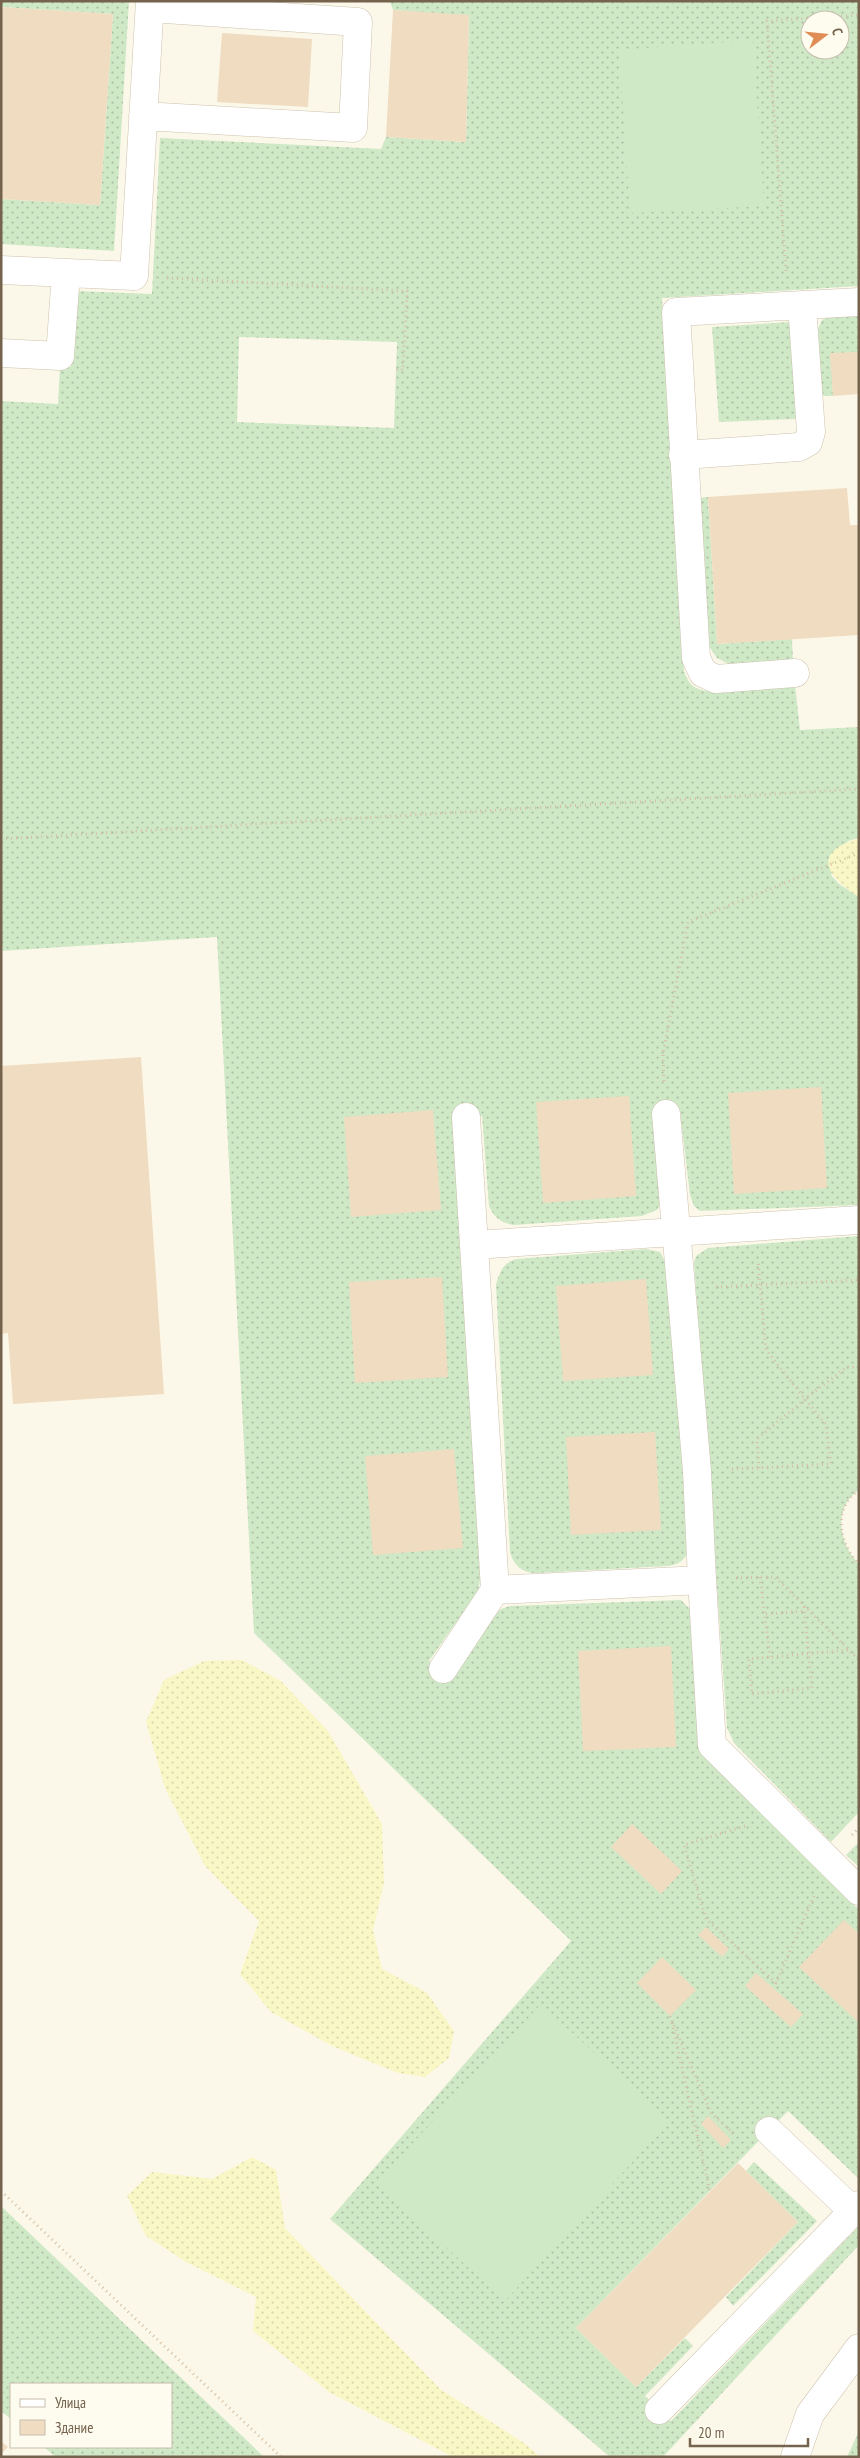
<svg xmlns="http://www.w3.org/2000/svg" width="860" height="2458" viewBox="0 0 860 2458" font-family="'PT Sans Narrow',sans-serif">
  <defs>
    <pattern id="grass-dots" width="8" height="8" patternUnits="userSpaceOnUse" patternTransform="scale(1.25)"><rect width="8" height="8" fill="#cfe9c7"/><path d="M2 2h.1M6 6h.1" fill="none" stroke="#adc0a4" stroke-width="1.8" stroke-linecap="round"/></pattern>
    <pattern id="sand-dots" width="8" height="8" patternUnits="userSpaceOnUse" patternTransform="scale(1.25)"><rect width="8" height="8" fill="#f9f7c5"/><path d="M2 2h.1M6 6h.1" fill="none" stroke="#d9d6ab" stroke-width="1.8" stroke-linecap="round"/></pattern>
  </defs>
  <rect width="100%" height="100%" fill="#fcf8e9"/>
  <path fill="url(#grass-dots)" fill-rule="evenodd" d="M 1,1 L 129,1 L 114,251 L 1,244 L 1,199 L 100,205 L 113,14 L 1,7 Z
    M 390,1 L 859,1 L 859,286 L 662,298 L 684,671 C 689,684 692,688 706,691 L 795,685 L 800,730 L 859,727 L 859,838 L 848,841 L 831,875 L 839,884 L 859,897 L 859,1205 L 700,1211 L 694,1206 L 690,1195 L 680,1112 L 666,1114 L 660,1204 L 657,1210 L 642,1216 L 514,1225 C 502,1223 494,1218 489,1206 L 482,1116 L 452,1118 L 482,1568 L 478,1591 L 429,1661 L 455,1676 L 495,1614 L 501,1609 L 510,1606 L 681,1600 L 690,1609 L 694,1617 L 707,1755 L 859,1910 L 859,2179 L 788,2111 L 576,2328 L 636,2387 L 685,2338 L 693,2346 L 645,2396 L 671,2421 L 859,2226 L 859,2245 L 663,2457 L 610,2457 L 330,2219 L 571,1941 L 254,1633 L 217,937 L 1,951 L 1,401 L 58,404 L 60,367 L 71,367 L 76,291 L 152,294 L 160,138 L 381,149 L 386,137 L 466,142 L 469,16 L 393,10 ZM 810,20 L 840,20 L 840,50 L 810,50 ZM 239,337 L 397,342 L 394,428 L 237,422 Z
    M 859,315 L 859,352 L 831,354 L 833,396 L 820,396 L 817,331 L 822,320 L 831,316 Z
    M 790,322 L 796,419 L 719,422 L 712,327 Z
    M 708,497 L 717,644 L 792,639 L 793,661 L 729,664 L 717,658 L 708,645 L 696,498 Z
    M 859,1236 L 859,1490 C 832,1508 839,1544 859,1564 L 859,1812 L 831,1842 L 734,1743 L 727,1728 L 694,1263 L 696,1256 L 708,1248 Z
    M 646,1249 L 660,1252 L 666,1263 L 689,1548 C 685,1560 681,1564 668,1566 L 537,1573 C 522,1573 514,1566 510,1552 L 496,1285 C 499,1273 503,1262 517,1259 Z
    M 859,1842 L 859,1867 L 846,1855 Z
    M 754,2162 L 817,2221 L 733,2306 L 726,2297 L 798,2222 L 746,2171 Z
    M 1,2206 L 264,2457 L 56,2457 L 44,2447 L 171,2447 L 171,2384 L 11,2384 L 11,2419 L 1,2411 Z
    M 859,2431 L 859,2457 L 847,2457 Z"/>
  <path fill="url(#sand-dots)" d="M 859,838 L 859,897 C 826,876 811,853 859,838 Z
    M 242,1660 L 281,1681 L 328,1731 L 382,1824 L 384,1883 L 373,1930 L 382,1969 L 427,1993 L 454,2031 L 449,2058 L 425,2077 L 398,2073 L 332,2046 L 271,2012 L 240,1974 L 259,1921 L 205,1866 L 165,1788 L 146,1722 L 164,1680 L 204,1661 Z
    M 252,2157 L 276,2170 L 285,2228 L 440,2389 L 524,2443 L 540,2457 L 453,2457 L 329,2392 L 253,2331 L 256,2297 L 186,2262 L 146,2236 L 127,2196 L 152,2172 L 212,2179 Z"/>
  <path fill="#cfe9c7" d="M 624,1 L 710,1 L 624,6 Z
    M 753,40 L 764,206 L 630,213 L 619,50 Z
    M 541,2004 L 669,2122 L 505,2301 L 376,2183 Z"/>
  <path fill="#f0dcc1" d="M 1,7 L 113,14 L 100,205 L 1,199 Z
    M 393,10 L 469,15 L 466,142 L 386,137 Z
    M 222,33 L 312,39 L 308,107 L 217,102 Z
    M 859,352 L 859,394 L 833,396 L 830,353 Z
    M 847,488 L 850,525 L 859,525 L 859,635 L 717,644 L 708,497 Z
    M 141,1057 L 164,1394 L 13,1404 L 8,1333 L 1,1334 L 1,1066 Z
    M 821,1087 L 827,1188 L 734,1194 L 728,1093 Z
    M 629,1096 L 636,1196 L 543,1203 L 536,1102 Z
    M 433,1110 L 441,1210 L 351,1217 L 344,1117 Z
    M 442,1277 L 448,1377 L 355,1383 L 349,1282 Z
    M 646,1279 L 653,1375 L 563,1381 L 556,1286 Z
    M 655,1432 L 661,1530 L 571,1535 L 566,1437 Z
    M 454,1449 L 463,1548 L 373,1555 L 365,1456 Z
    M 671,1646 L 676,1747 L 583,1751 L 578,1651 Z
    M 632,1824 L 682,1871 L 661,1894 L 611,1847 Z
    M 844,1920 L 859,1934 L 859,2023 L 799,1967 Z
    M 706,1927 L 729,1949 L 722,1957 L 698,1935 Z
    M 662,1957 L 696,1990 L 670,2016 L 637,1983 Z
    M 756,1973 L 803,2014 L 791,2027 L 745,1986 Z
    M 708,2116 L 731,2140 L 723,2148 L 701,2124 Z
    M 738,2163 L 798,2222 L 636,2387 L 576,2328 Z
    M 1,2441 L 8,2447 L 1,2454 Z"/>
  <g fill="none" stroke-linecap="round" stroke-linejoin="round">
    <g stroke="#cdc2af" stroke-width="29">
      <path id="minor" d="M 143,116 L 353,128 L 358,22 L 150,8
        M 1,270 L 134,276 L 150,1
        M 1,353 L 60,356 L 66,273
        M 683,455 L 799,447 L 808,442 L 811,432 L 802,305
        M 795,673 L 716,679 L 703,673 L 696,658 L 676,312 L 859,302
        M 466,1117 L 474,1245
        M 702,1580 L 712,1745 L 859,1891
        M 495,1590 L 702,1580 L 697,1471 L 666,1114
        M 443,1669 L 495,1590 L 474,1245 L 859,1220
        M 769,2131 L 853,2211
        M 659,2410 L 859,2205
        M 795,2457 L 810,2414 L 859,2348"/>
    </g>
    <path stroke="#d5c0a4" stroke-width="3" stroke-dasharray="1 4" stroke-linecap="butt" d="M 786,271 L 767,21 L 859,15
      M 167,278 L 407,291 L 403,370 L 396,369
      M 1,839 L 859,789
      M 664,1081 L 663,1054 L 688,922 L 859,853
      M 716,1287 L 859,1280
      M 759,1468 L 757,1439 L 805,1399 L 847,1367 L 859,1367
      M 732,1469 L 831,1464 L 826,1425 L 766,1350 L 758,1260
      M 859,1490 C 832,1508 839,1544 859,1564
      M 760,1577 L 770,1657
      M 736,1578 L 775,1577 L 859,1660
      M 804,1607 L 812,1688 L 752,1694 L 749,1659 L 848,1650
      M 766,1614 L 804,1611
      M 745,1826 L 684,1845 L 706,1919 L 776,1983 L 814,1896
      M 852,1835 L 859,1828
      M 670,2016 L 711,2113 L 734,2134
      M 672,2023 L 710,2192
      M 1,2191 L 281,2457"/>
    <use href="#minor" stroke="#fff" stroke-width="28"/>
  </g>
  <rect width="860" height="2458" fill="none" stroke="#75634d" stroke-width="5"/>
  <rect x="10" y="2383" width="162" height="65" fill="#fefbef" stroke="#c7beae"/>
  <rect x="20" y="2399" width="25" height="8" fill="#ffffff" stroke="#c7beae"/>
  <text x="55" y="2408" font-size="15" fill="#75634d">Улица</text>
  <rect x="20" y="2420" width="25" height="15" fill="#f0dcc1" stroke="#c7beae"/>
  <text x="55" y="2433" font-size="15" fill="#75634d">Здание</text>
  <g transform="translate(825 35) rotate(74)"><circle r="24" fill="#fefbef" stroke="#c7beae"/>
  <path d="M0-4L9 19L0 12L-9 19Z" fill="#df8d54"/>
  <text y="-8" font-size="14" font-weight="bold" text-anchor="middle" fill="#75634d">С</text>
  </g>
  <path d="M690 2438v8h118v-8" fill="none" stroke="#75634d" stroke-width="2.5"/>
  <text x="698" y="2438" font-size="15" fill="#75634d" stroke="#fefbef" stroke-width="4" paint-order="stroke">20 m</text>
</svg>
